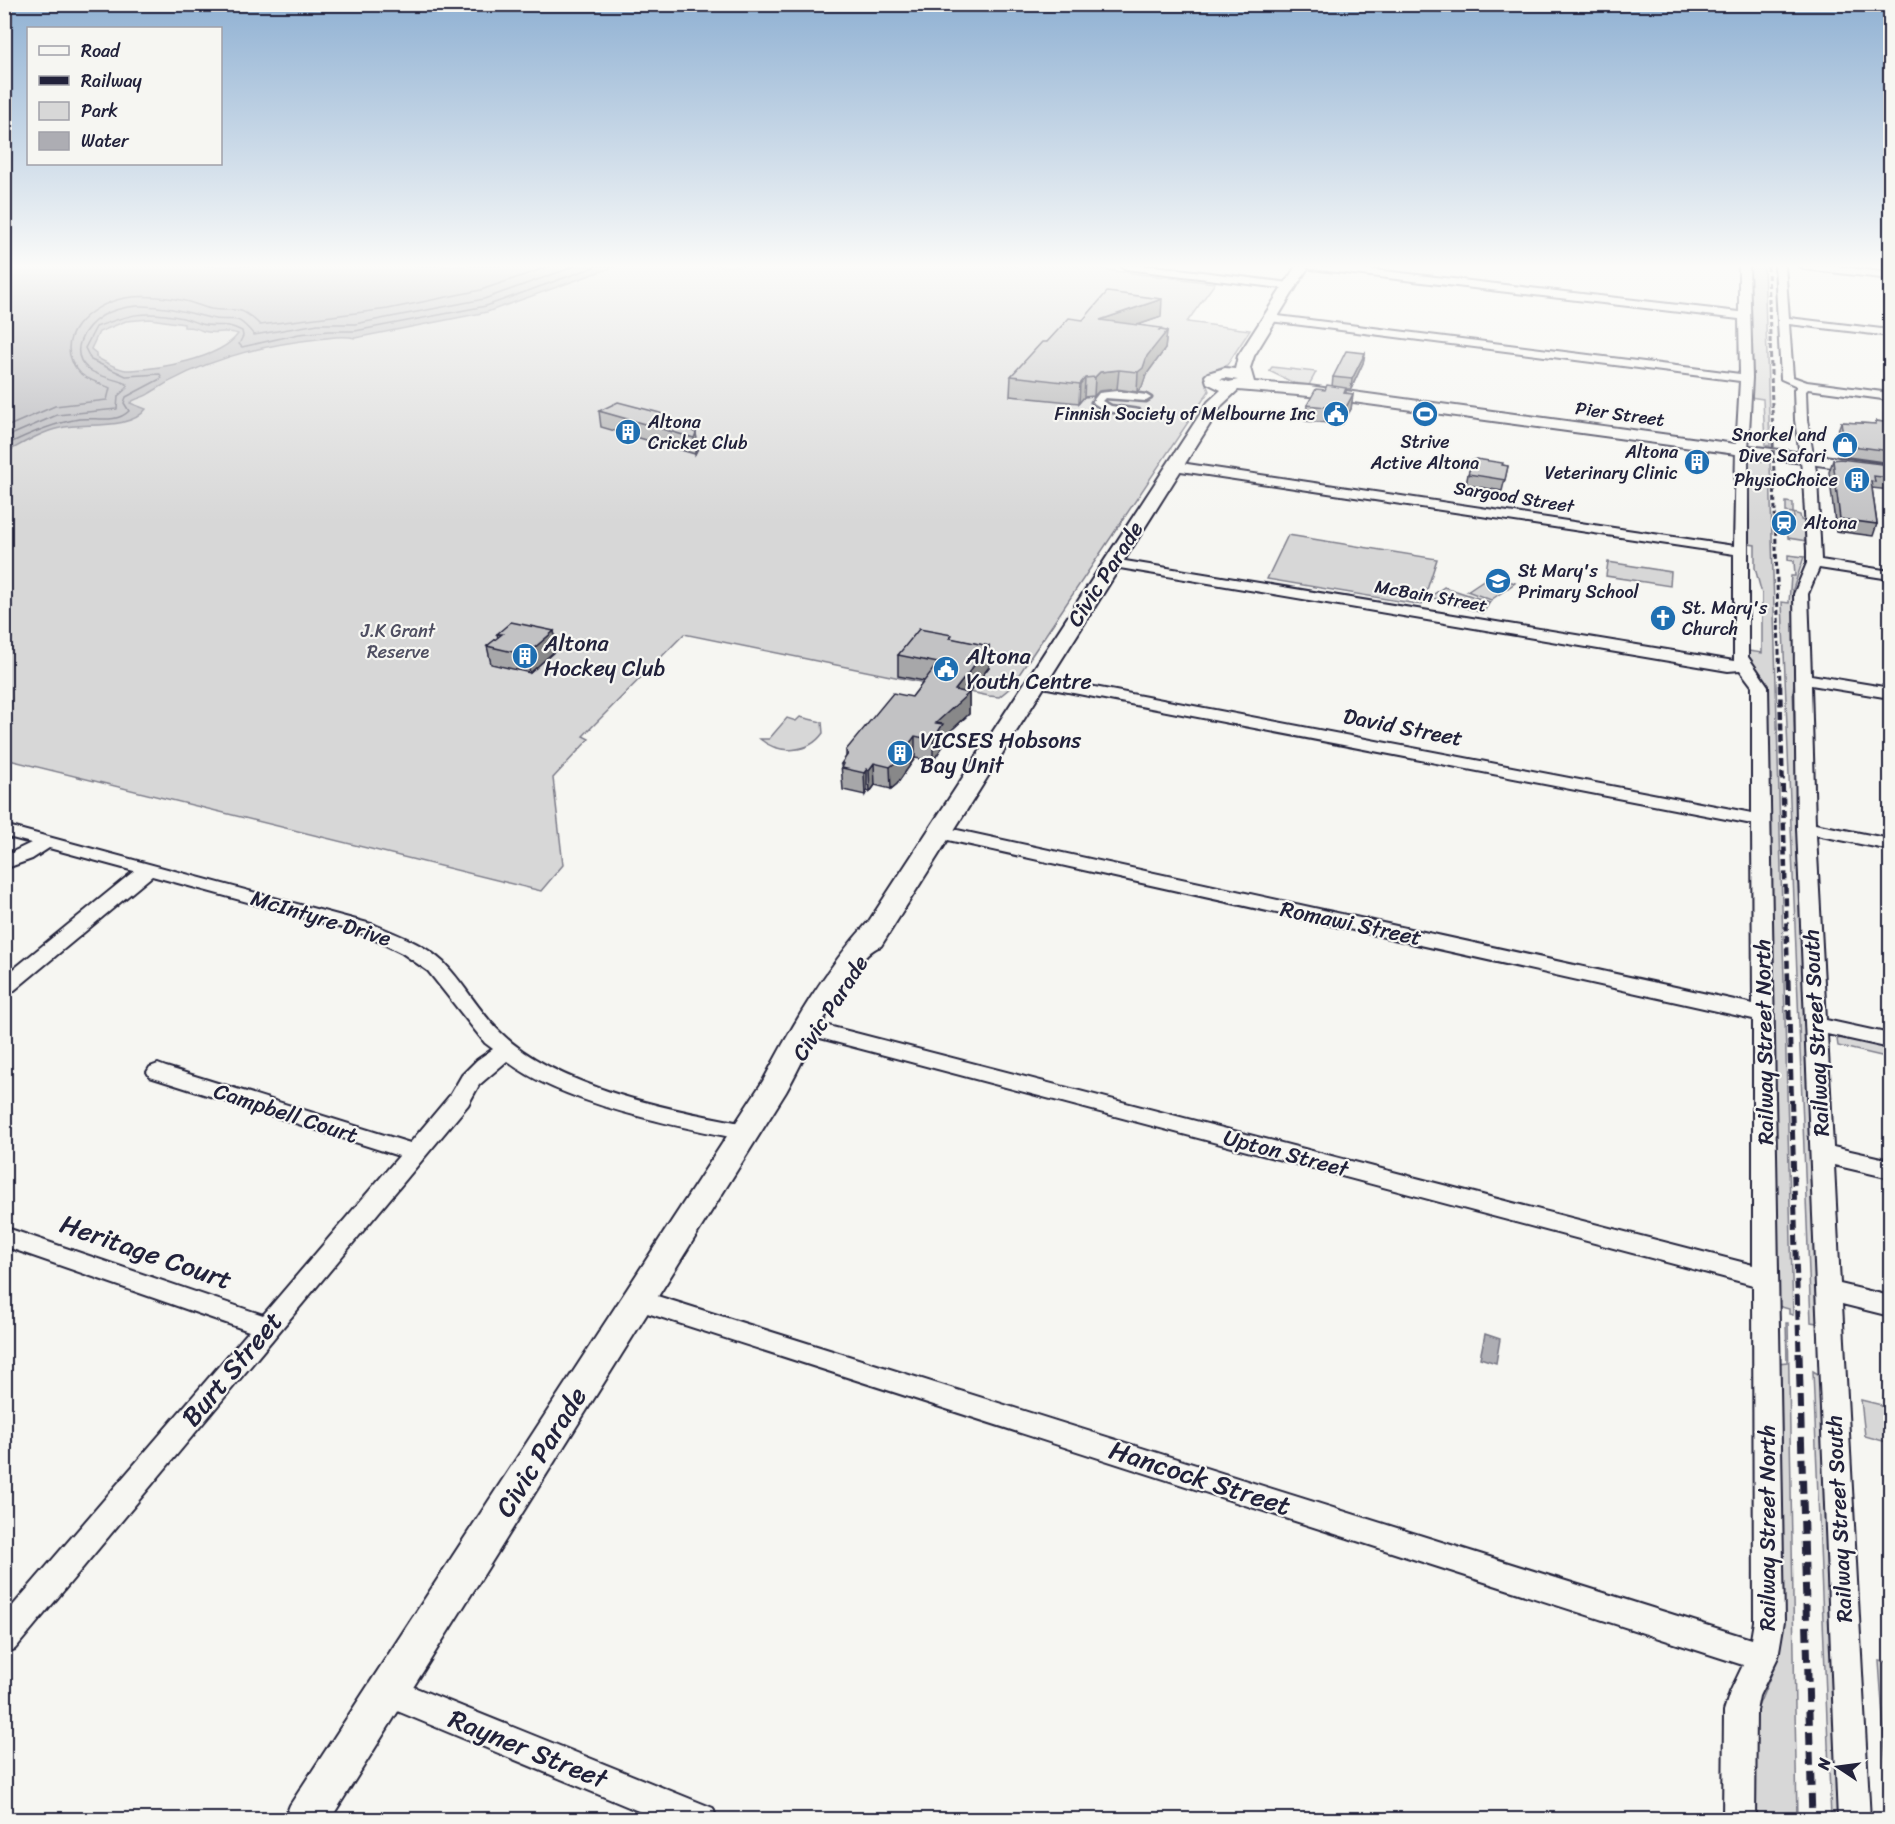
<svg xmlns="http://www.w3.org/2000/svg" width="1895" height="1824" viewBox="0 0 1895 1824" font-family="Sriracha,sans-serif">
  <rect width="100%" height="100%" fill="#f6f6f2"/>
  <filter id="ink" filterUnits="userSpaceOnUse"><feTurbulence type="fractalNoise" baseFrequency=".0167" numOctaves="2"/><feDisplacementMap in="SourceGraphic" scale="12" xChannelSelector="R" yChannelSelector="G"/><feConvolveMatrix kernelMatrix="1 2 1 2 8 2 1 2 1" color-interpolation-filters="sRGB"/></filter>
  <g filter="url(#ink)">
    <path fill="#d7d7d7" stroke="#7c7c89" stroke-width="1.5" d="M 4,266 L 1073,266 L 1215,283 L 1187,322 L 1250,330 L 1227,365 L 1209,372 L 1204,378 L 1209,391 L 1010,688 L 999,697 L 989,696 L 684,634 L 583,736 L 589,739 L 553,778 L 563,865 L 541,891 L 5,759 Z
      M 1749,266 L 1764,266 L 1770,446 L 1765,445 L 1763,399 L 1750,397 L 1752,345 L 1749,319 Z
      M 1272,367 L 1316,372 L 1309,385 L 1294,383 L 1269,371 Z
      M 1748,459 L 1770,462 L 1793,1315 L 1789,1314 L 1789,1309 L 1778,1306 L 1776,1354 L 1767,683 L 1749,660 L 1749,651 L 1762,653 L 1762,594 L 1755,568 L 1755,545 L 1749,544 Z
      M 1786,502 L 1793,503 L 1793,513 L 1800,515 L 1801,520 L 1806,522 L 1807,541 L 1788,538 L 1787,518 L 1794,518 L 1793,513 L 1786,512 Z
      M 1288,535 L 1437,559 L 1422,605 L 1267,579 Z
      M 1788,555 L 1804,557 L 1793,589 L 1796,670 L 1793,691 L 1817,1323 L 1811,1322 L 1782,602 L 1789,603 L 1791,576 L 1795,576 L 1794,561 L 1788,560 Z
      M 1608,562 L 1671,572 L 1670,586 L 1606,576 Z
      M 1491,575 L 1515,583 L 1491,600 L 1467,591 Z
      M 1444,587 L 1490,602 L 1483,613 L 1430,597 Z
      M 800,717 L 822,722 L 823,733 C 809,753 779,755 760,739 L 769,739 L 787,718 L 796,721 Z
      M 1842,1038 L 1890,1048 L 1890,1058 L 1838,1046 L 1837,1039 Z
      M 1786,1323 L 1788,1323 L 1797,1819 L 1753,1819 L 1753,1719 L 1776,1663 L 1782,1638 L 1778,1363 L 1787,1362 Z
      M 1813,1371 L 1823,1377 L 1839,1819 L 1831,1819 Z
      M 1861,1400 L 1890,1407 L 1890,1443 L 1865,1436 Z
      M 1879,1661 L 1890,1662 L 1890,1819 Z"/>
    <path fill="#adadb3" stroke="#757583" stroke-width="1.5" fill-rule="evenodd" d="M 5,266 L 616,266 L 487,312 L 355,338 C 342,335 330,338 318,339 C 259,345 198,362 150,393 C 144,398 135,398 130,403 L 146,409 C 130,431 84,422 60,428 C 41,432 22,444 5,453 ZM 150,319 L 184,324 L 184,327 C 193,327 196,328 203,331 C 215,335 225,329 238,334 C 220,359 158,369 130,370 C 120,371 105,362 96,357 L 96,353 L 91,349 L 99,332 L 126,321 Z
      M 1485,1334 L 1500,1339 L 1496,1363 L 1480,1358 Z"/>
    <g fill="none" stroke-linecap="round" stroke-linejoin="round">
      <path stroke="#5a5a6b" stroke-width="1.5" d="M 4,428 L 55,406 L 107,400 L 110,388 C 102,384 88,380 81,374 C 48,340 90,304 125,298 C 144,295 170,297 189,302 C 196,304 203,307 211,309 C 236,313 237,302 260,325 L 388,309 L 481,290 L 551,266
        M 4,438 L 57,415 L 117,409 L 118,396 L 127,388 L 127,384 C 115,379 99,377 88,369 C 68,352 84,327 102,316 C 112,310 126,307 137,306 C 163,305 186,312 210,318 C 236,324 233,310 254,335 L 318,324 L 355,324 L 484,299 L 576,266
        M 4,446 C 28,434 53,423 79,419 C 96,417 116,424 129,411 L 124,403 L 126,397 L 162,378 L 160,374 L 126,376 L 91,360 L 85,348 L 96,327 C 130,314 146,310 183,318 C 191,320 198,324 206,325 C 223,327 224,322 242,331 L 243,336 L 239,344 L 242,347 L 299,334 L 329,331 L 355,331 L 486,306 L 597,266"/>
      <g stroke="#22223b" stroke-width="5">
        <path id="pedestrian" d="M 1117,391 L 1146,395 L 1151,398 L 1146,401 L 1105,398 L 1102,401 L 1111,406 L 1139,410 L 1139,414 L 1136,415 L 1106,411 L 1092,402 L 1099,393 Z"/>
      </g>
      <g stroke="#22223b" stroke-width="4">
        <path id="minor" d="M 1121,266 L 1154,266 L 1290,283 L 1295,286 L 1290,289 L 1126,269 Z
          M 1306,266 L 1340,266 L 1739,312 L 1739,266 L 1749,266 L 1752,378 L 1748,450 L 1748,657 L 1768,686 L 1784,1621 L 1778,1657 L 1759,1696 L 1756,1711 L 1755,1820 L 1723,1820 L 1724,1711 L 1730,1692 L 1743,1665 L 638,1310 L 629,1307 L 625,1300 L 629,1293 L 638,1290 L 1751,1639 L 1754,1621 L 1753,1285 L 805,1034 L 798,1032 L 794,1027 L 798,1022 L 805,1020 L 1753,1265 L 1753,1019 L 939,838 L 933,836 L 930,832 L 933,828 L 939,826 L 1753,1004 L 1752,824 L 1037,686 L 1029,681 L 1037,676 L 1752,813 L 1752,686 L 1740,670 L 1728,671 L 1108,566 L 1106,563 L 1113,559 L 1734,661 L 1734,554 L 1174,470 L 1167,466 L 1174,462 L 1734,546 L 1736,450 L 1740,381 L 1270,321 L 1265,318 L 1270,315 L 1740,374 L 1739,319 L 1311,269 Z
          M 1775,266 L 1785,266 L 1789,318 L 1890,330 L 1890,336 L 1789,324 L 1793,377 L 1807,382 L 1890,393 L 1890,400 L 1808,389 L 1806,391 L 1807,420 L 1817,477 L 1821,560 L 1890,571 L 1890,579 L 1819,568 L 1808,594 L 1811,675 L 1890,688 L 1890,698 L 1811,685 L 1815,824 L 1890,839 L 1890,850 L 1816,835 L 1826,1020 L 1890,1034 L 1890,1048 L 1827,1034 L 1833,1147 L 1890,1160 L 1890,1178 L 1834,1165 L 1840,1284 L 1890,1296 L 1890,1316 L 1842,1304 L 1870,1820 L 1838,1820 L 1797,828 L 1794,594 L 1807,563 L 1807,551 L 1803,477 L 1795,420 L 1794,390 L 1797,386 L 1781,379 Z
          M 1800,266 L 1834,266 L 1890,273 L 1890,279 L 1805,269 Z
          M 4,825 L 375,925 C 398,935 424,944 443,962 C 464,983 479,1012 501,1033 C 557,1088 671,1110 746,1124 L 754,1126 L 757,1132 L 754,1138 L 746,1140 C 678,1127 560,1103 507,1061 L 479,1085 L 468,1105 L 423,1159 L 15,1649 L 4,1653 L 4,1616 L 249,1331 L 4,1246 L 4,1227 L 263,1315 L 399,1156 L 150,1077 L 147,1072 L 150,1067 L 158,1064 L 166,1067 L 410,1143 L 451,1094 L 462,1075 L 477,1060 L 493,1049 L 485,1043 L 428,971 L 402,953 L 361,933 L 152,876 L 11,993 L 4,995 L 4,977 L 134,871 L 49,848 L 32,859 L 4,869 L 4,856 L 31,843 L 4,836 Z
          M 389,1677 L 713,1808 L 717,1820 L 660,1820 L 378,1703 L 374,1692 L 378,1681 Z"/>
      </g>
      <g stroke="#22223b" stroke-width="4">
        <path id="tertiary" d="M 1296,266 L 1309,266 L 1254,356 L 1250,368 L 1254,382 L 1309,386 L 1890,465 L 1890,475 L 1309,396 L 1238,390 L 1222,405 L 881,946 C 851,954 803,1063 786,1092 L 330,1820 L 284,1820 L 290,1805 L 763,1081 C 793,1024 825,969 869,921 L 1208,402 L 1221,390 L 1207,383 L 1205,376 L 1208,373 L 1225,368 L 1235,369 L 1238,356 ZM 1225,378 L 1238,380 L 1229,382 L 1220,379 Z"/>
      </g>
      <use href="#pedestrian" fill="#f6f6f2" fill-rule="evenodd"/>
      <use href="#minor" fill="#f6f6f2" fill-rule="evenodd"/>
      <use href="#tertiary" fill="#f6f6f2" fill-rule="evenodd"/>
      <path stroke="#22223b" stroke-width="3" stroke-dasharray="5 3" stroke-linecap="butt" d="M 1768,266 L 1780,686"/>
      <path stroke="#22223b" stroke-width="4.5" stroke-dasharray="8 4.5" stroke-linecap="butt" d="M 1780,685 L 1788,982"/>
      <path stroke="#22223b" stroke-width="5" stroke-dasharray="10 5" stroke-linecap="butt" d="M 1788,980 L 1799,1354"/>
      <path stroke="#22223b" stroke-width="7" stroke-dasharray="14 7" stroke-linecap="butt" d="M 1799,1353 L 1812,1820"/>
    </g>
    <path fill="#a7a7a9" stroke="#22223b" stroke-width="1.5" d="M 1161,317 L 1138,325 L 1167,331 L 1165,349 L 1146,375 L 1142,387 L 1137,392 L 1117,389 L 1099,391 L 1094,396 L 1084,397 L 1079,403 L 1010,396 L 1011,376 L 1047,342 L 1083,320 Z
      M 1365,353 L 1363,363 L 1351,389 L 1346,389 L 1346,393 L 1353,394 L 1351,409 L 1342,424 L 1305,421 L 1307,405 L 1325,390 L 1332,386 L 1333,377 Z
      M 599,411 L 696,433 L 698,448 L 695,454 L 601,427 Z
      M 1876,421 L 1890,423 L 1890,464 L 1890,463 L 1841,456 L 1837,433 L 1841,422 L 1875,424 Z
      M 1833,460 L 1890,465 L 1890,490 L 1872,488 L 1877,524 L 1873,536 L 1836,531 L 1829,472 Z
      M 1502,465 L 1508,466 L 1502,491 L 1466,485 L 1468,474 Z
      M 1890,601 L 1890,622 L 1888,606 Z
      M 554,631 L 557,649 L 530,673 L 491,664 L 487,646 L 498,638 L 497,634 Z
      M 952,639 L 989,646 L 989,667 L 969,692 L 969,714 L 943,738 L 943,746 L 933,761 L 915,758 L 897,784 L 891,789 L 875,785 L 870,792 L 867,791 L 865,795 L 843,790 L 841,764 L 846,757 L 846,750 L 912,697 L 924,681 L 898,676 L 898,655 Z"/>
    <path fill="#888889" stroke="#22223b" stroke-width="1.5" d="M 1162,299 L 1161,317 L 1099,338 L 1100,320 Z
      M 1161,328 L 1160,339 L 1167,331 L 1165,349 L 1146,375 L 1142,387 L 1137,392 L 1138,372 Z
      M 1365,353 L 1363,363 L 1351,389 L 1352,379 Z
      M 1119,370 L 1117,389 L 1099,391 L 1094,396 L 1095,377 L 1100,372 Z
      M 1085,378 L 1084,397 L 1079,403 L 1080,384 Z
      M 1353,394 L 1351,409 L 1342,424 L 1345,409 Z
      M 696,433 L 698,448 L 695,454 L 694,438 Z
      M 554,631 L 557,649 L 530,673 L 526,655 Z
      M 989,646 L 989,667 L 969,693 L 969,714 L 943,738 L 943,746 L 933,761 L 933,740 L 936,723 L 955,690 Z
      M 915,736 L 915,758 L 897,784 L 891,789 L 890,767 Z
      M 874,763 L 875,785 L 870,792 L 869,770 Z
      M 867,769 L 867,791 L 865,795 L 864,773 Z"/>
    <path fill="#c2c2c4" stroke="#22223b" stroke-width="1.5" d="M 1107,292 L 1162,299 L 1100,320 L 1161,328 L 1159,330 L 1167,331 L 1147,356 L 1143,368 L 1138,372 L 1119,370 L 1100,372 L 1095,377 L 1085,378 L 1080,384 L 1011,376 L 1042,342 L 1047,342 L 1069,318 L 1083,320 Z
      M 1346,351 L 1365,353 L 1352,379 L 1333,377 Z
      M 1327,385 L 1346,388 L 1344,393 L 1353,394 L 1345,409 L 1307,405 L 1316,389 L 1325,390 Z
      M 618,402 L 660,413 L 696,433 L 694,438 L 599,411 Z
      M 1876,421 L 1890,423 L 1890,451 L 1845,445 L 1841,422 L 1876,424 Z
      M 1476,459 L 1503,463 L 1502,465 L 1508,466 L 1505,480 L 1468,474 L 1472,461 Z
      M 1840,459 L 1890,465 L 1890,478 L 1874,476 L 1875,482 L 1871,481 L 1877,524 L 1840,519 L 1833,460 Z
      M 511,622 L 554,631 L 526,655 L 487,646 L 502,634 L 497,634 Z
      M 919,629 L 952,635 L 950,638 L 989,646 L 955,690 L 969,693 L 936,723 L 943,724 L 933,740 L 915,736 L 896,762 L 890,767 L 874,763 L 869,770 L 867,769 L 864,773 L 842,768 L 844,764 L 841,764 L 848,754 L 846,750 L 893,693 L 912,697 L 938,663 L 898,655 Z"/>
  </g>
  <linearGradient id="sky" x2="0" y2="1"><stop stop-color="#90b1d3"/><stop offset="0.51" stop-color="#fbfbf9"/><stop offset="1" stop-color="#fbfbf9" stop-opacity="0"/></linearGradient>
  <rect width="1895" height="522" fill="url(#sky)"/>
  <defs>
    <g id="civic-disc" transform="scale(1.35)"><circle r="9.5" fill="#1f6fb2" stroke="#f6f6f2"/><path d="M-.6-6.5H3V-4.5H.6V-3L4-1V1h2V6H-6V1h2V-1L-.6-3ZM-1.2 2.5V6h2.4V2.5Z" fill="#fff"/></g>
    <g id="stadium-disc" transform="scale(1.35)"><circle r="9.5" fill="#1f6fb2" stroke="#f6f6f2"/><path d="M0-5a6.5 5 0 1 0 0 10a6.5 5 0 1 0 0-10ZM-3.5-1.8h7v3.6h-7Z" fill="#fff"/></g>
    <g id="building-disc" transform="scale(1.35)"><circle r="9.5" fill="#1f6fb2" stroke="#f6f6f2"/><path d="M-4-6H4V6H1V3H-1V6H-4ZM-2.5-4.3h1.7v1.8h-1.7ZM.8-4.3h1.7v1.8H.8ZM-2.5-1h1.7V.8h-1.7ZM.8-1h1.7V.8H.8Z" fill="#fff"/></g>
    <g id="shop-disc" transform="scale(1.35)"><circle r="9.5" fill="#1f6fb2" stroke="#f6f6f2"/><path d="M-5-2.5h2.3a2.7 3.5 0 0 1 5.4 0H5L5.5 6h-11ZM-1.5-2.5h3a1.5 2.3 0 0 0-3 0Z" fill="#fff"/></g>
    <g id="station-disc" transform="scale(1.35)"><circle r="9.5" fill="#1f6fb2" stroke="#f6f6f2"/><path d="M-3-6H3Q5-6 5-4V2Q5 4 3 4L4.5 6H3L1.5 4h-3L-3 6H-4.5L-3 4Q-5 4-5 2V-4Q-5-6-3-6ZM-3.5-4v3h7v-3ZM-3.5 1v1.5H-2V1ZM2 1v1.5H3.5V1Z" fill="#fff"/></g>
    <g id="school-disc" transform="scale(1.35)"><circle r="9.5" fill="#1f6fb2" stroke="#f6f6f2"/><path d="M0-5L7-2L0 1L-7-2ZM-4 1L0 2.5L4 1V4Q0 6-4 4Z" fill="#fff"/></g>
    <g id="church-disc" transform="scale(1.35)"><circle r="9.5" fill="#1f6fb2" stroke="#f6f6f2"/><path d="M-1.2-6h2.4v3.5h3.3v2.4h-3.3V6h-2.4V-.1h-3.3v-2.4h3.3Z" fill="#fff"/></g>
  </defs>
  <g fill-rule="evenodd">
    <use href="#civic-disc" x="1336" y="414"/>
    <use href="#stadium-disc" x="1425" y="414"/>
    <use href="#building-disc" x="628" y="432"/>
    <use href="#shop-disc" x="1845" y="445"/>
    <use href="#building-disc" x="1697" y="462"/>
    <use href="#building-disc" x="1857" y="480"/>
    <use href="#station-disc" x="1784" y="523"/>
    <use href="#school-disc" x="1498" y="581"/>
    <use href="#church-disc" x="1663" y="618"/>
    <use href="#building-disc" x="525" y="656"/>
    <use href="#civic-disc" x="946" y="669"/>
    <use href="#building-disc" x="900" y="753"/>
  </g>
  <g text-anchor="middle" dominant-baseline="central" stroke-width="4.5" stroke-linejoin="round" paint-order="stroke">
    <g font-size="18" fill="#22223b" stroke="#f6f6f2" text-anchor="end">
      <text x="1316" y="414">Finnish Society of Melbourne Inc</text>
      <text x="648" y="422" text-anchor="start">Altona<tspan x="648" dy="21">Cricket Club</tspan></text>
      <text x="1826" y="435">Snorkel and<tspan x="1826" dy="21">Dive Safari</tspan></text>
      <text x="1425" y="442" text-anchor="middle">Strive<tspan x="1425" dy="21">Active Altona</tspan></text>
      <text x="1678" y="452">Altona<tspan x="1678" dy="21">Veterinary Clinic</tspan></text>
      <text x="1838" y="480">PhysioChoice</text>
      <text x="1804" y="523" text-anchor="start">Altona</text>
      <text x="1518" y="571" text-anchor="start">St Mary's<tspan x="1518" dy="21">Primary School</tspan></text>
      <text x="1682" y="608" text-anchor="start">St. Mary's<tspan x="1682" dy="21">Church</tspan></text>
    </g>
    <g font-size="18" fill="#22223b" stroke="#f6f6f2">
      <text transform="translate(1620 414) rotate(8)">Pier Street</text>
      <text transform="translate(1514 497) rotate(9)">Sargood Street</text>
      <text transform="translate(1431 596) rotate(10)">McBain Street</text>
    </g>
    <g font-size="18" fill="#4f4f62" stroke="#f6f6f2">
      <text x="398" y="631">J.K Grant<tspan x="398" dy="21">Reserve</tspan></text>
    </g>
    <g font-size="22" fill="#22223b" stroke="#f6f6f2">
      <text transform="translate(1105 574) rotate(-57)">Civic Parade</text>
      <text transform="translate(1403 727) rotate(11)">David Street</text>
      <text transform="translate(321 918) rotate(17)">McIntyre Drive</text>
      <text transform="translate(1351 923) rotate(12)">Romawi Street</text>
      <text transform="translate(830 1008) rotate(-57)">Civic Parade</text>
      <text transform="translate(1816 1033) rotate(-93)">Railway Street South</text>
      <text transform="translate(1764 1042) rotate(-91)">Railway Street North</text>
      <text transform="translate(286 1113) rotate(18)">Campbell Court</text>
      <text transform="translate(1286 1153) rotate(15)">Upton Street</text>
      <text transform="translate(1839 1519) rotate(-93)">Railway Street South</text>
      <text transform="translate(1767 1528) rotate(-90)">Railway Street North</text>
    </g>
    <g font-size="22" fill="#22223b" stroke="#f6f6f2" text-anchor="start">
      <text x="544" y="643">Altona<tspan x="544" dy="25">Hockey Club</tspan></text>
      <text x="966" y="656">Altona<tspan x="966" dy="25">Youth Centre</tspan></text>
      <text x="920" y="740">VICSES Hobsons<tspan x="920" dy="25">Bay Unit</tspan></text>
    </g>
    <g font-size="27" fill="#22223b" stroke="#f6f6f2">
      <text transform="translate(146 1252) rotate(19)">Heritage Court</text>
      <text transform="translate(232 1369) rotate(-50)">Burt Street</text>
      <text transform="translate(541 1452) rotate(-58)">Civic Parade</text>
      <text transform="translate(1200 1478) rotate(18)">Hancock Street</text>
      <text transform="translate(528 1749) rotate(22)">Rayner Street</text>
    </g>
  </g>
  <rect width="1895" height="1824" fill="none" stroke="#f6f6f2" stroke-width="24"/>
  <rect x="12" y="12" width="1871" height="1800" fill="none" stroke="#22223b" stroke-width="2" filter="url(#ink)"/>
  <rect x="27" y="27" width="195" height="138" fill="#f6f6f2" stroke="#a1a1a9" stroke-width="1.5"/>
  <rect x="39" y="46" width="30" height="9" fill="#f6f6f2" stroke="#a1a1a9" stroke-width="1.5"/>
  <text x="81" y="57" font-size="18" fill="#22223b">Road</text>
  <rect x="39" y="76" width="30" height="9" fill="#22223b" stroke="#a1a1a9" stroke-width="1.5"/>
  <text x="81" y="87" font-size="18" fill="#22223b">Railway</text>
  <rect x="39" y="102" width="30" height="18" fill="#d7d7d7" stroke="#a1a1a9" stroke-width="1.5"/>
  <text x="81" y="117" font-size="18" fill="#22223b">Park</text>
  <rect x="39" y="132" width="30" height="18" fill="#adadb3" stroke="#a1a1a9" stroke-width="1.5"/>
  <text x="81" y="147" font-size="18" fill="#22223b">Water</text>
  <g transform="translate(1838 1767) rotate(283)" stroke="#f6f6f2" stroke-width="4.5" paint-order="stroke">
  <path d="M0-4.5L10 22L0 15L-10 22Z" fill="#22223b"/>
  <text y="-9" font-size="16" font-weight="bold" text-anchor="middle" fill="#22223b">N</text>
  </g>
</svg>
